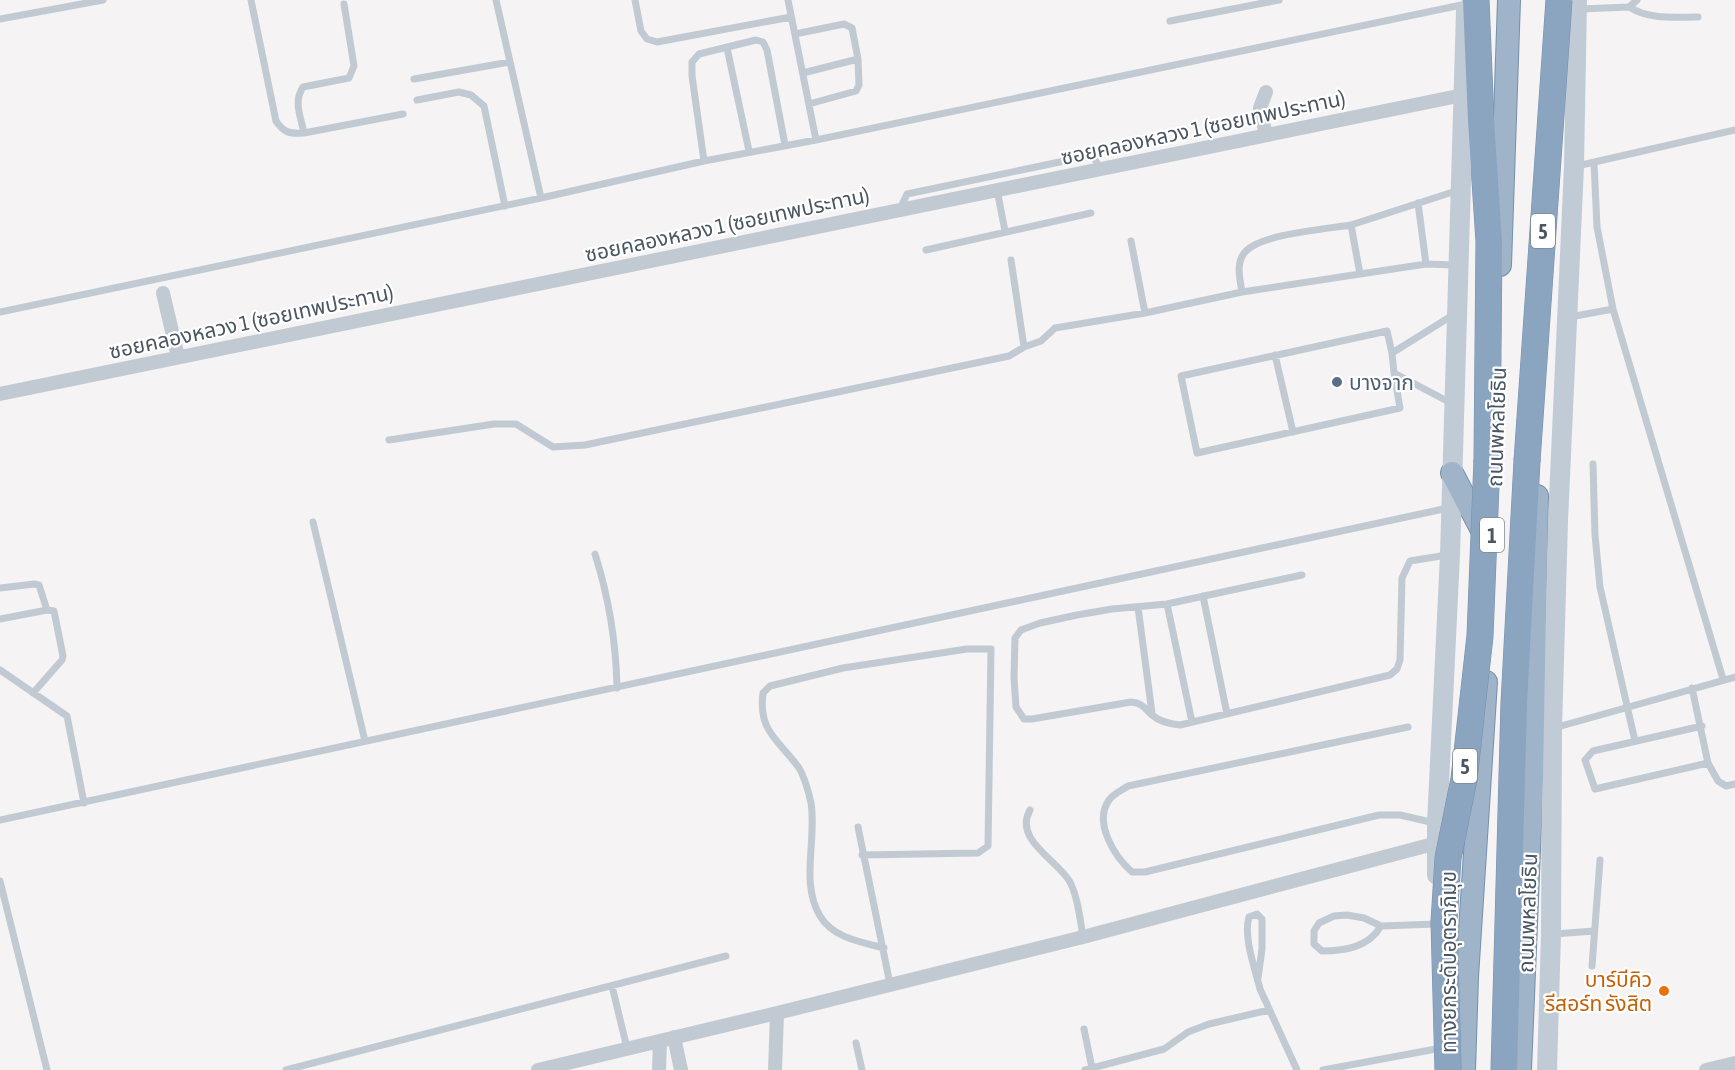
<svg xmlns="http://www.w3.org/2000/svg" width="1735" height="1070" viewBox="0 0 1735 1070" font-family="'Asap Condensed','Noto Sans Thai',sans-serif">
  <rect width="100%" height="100%" fill="#f5f3f3"/>
  <g fill="none" stroke-linecap="round" stroke-linejoin="round">
    <g stroke="#7690ad" stroke-width="24">
      <path id="trunk" d="M 1500,265 L 1509,0
        M 1452,473 L 1486,538
        M 1464,1070 L 1467,977 L 1486,682
        M 1520,1070 L 1532,777 L 1537,496"/>
    </g>
    <g stroke="#7690ad" stroke-width="27">
      <path id="motorway" d="M 1476,0 L 1481,121 L 1489,241 L 1487,460
        M 1504,1070 L 1514,703 L 1527,461"/>
    </g>
    <path stroke="#c1cad2" stroke-width="7" d="M 251,0 L 276,121 C 284,133 290,134 304,133 L 403,114
      M 496,0 L 541,198
      M 635,0 L 641,31 L 647,39 L 657,42 L 791,17
      M 788,0 L 816,140
      M 1637,0 L 1629,7 C 1650,20 1674,17 1698,17
      M 1580,9 L 1629,7
      M 0,19 L 103,0
      M 1170,21 L 1279,0
      M 795,34 L 844,24 L 852,28 L 858,59 L 803,73
      M 727,48 L 749,151
      M 414,79 L 510,62
      M 417,100 L 459,92 L 471,95 L 484,106 L 505,206
      M 809,104 L 856,91 L 859,85 L 858,59
      M 304,133 C 301,117 293,102 303,87 L 349,78 L 354,66 L 344,4
      M 704,161 L 692,76 L 692,62 L 699,54 L 756,40 L 763,42 L 767,50 L 785,145
      M 1594,163 L 1597,227 L 1613,309 L 1723,679
      M 1577,166 L 1735,130
      M 997,190 L 1005,231
      M 1418,203 L 1426,264
      M 900,209 L 907,194 L 1093,155 L 1100,169
      M 1351,225 C 1326,229 1262,234 1246,251 C 1235,262 1240,279 1242,292 L 1360,274
      M 1131,241 L 1145,313
      M 926,250 L 1091,213
      M 1011,260 L 1024,347
      M 1455,265 L 1426,264 L 1360,274 L 1351,225 L 1459,190
      M 0,312 L 541,198 L 704,161 L 816,140 L 1466,4
      M 1570,317 L 1613,309
      M 1392,353 L 1387,331 L 1181,376 L 1197,453 L 1400,408 L 1394,373
      M 1275,355 L 1293,432
      M 1451,403 L 1394,373 L 1392,353 L 1453,315
      M 389,440 L 494,424 L 516,424 L 553,447 L 585,445 L 1009,356 L 1024,347 L 1041,341 L 1055,328 L 1145,313 L 1242,292
      M 1593,464 L 1595,535 L 1600,587 L 1635,741
      M 313,522 L 365,741
      M 595,554 C 609,598 616,641 617,688
      M 1302,575 L 1167,604 L 1112,609 L 1077,615 L 1040,623 L 1021,630 L 1015,638 L 1014,678 L 1016,707 L 1024,719 L 1032,719 L 1131,702 C 1143,703 1144,708 1152,715 C 1160,722 1170,724 1180,725 L 1390,675 L 1397,669 L 1400,660 L 1402,578 L 1410,561 L 1447,555
      M 0,588 L 34,584 L 39,585 L 47,610
      M 1203,596 L 1227,714
      M 1167,604 L 1192,722
      M 1138,607 L 1152,713
      M 0,619 L 47,610 L 54,611 L 63,656 L 62,660 L 33,693
      M 0,670 L 67,716 L 84,803
      M 1692,688 L 1708,763 L 1595,789 L 1585,760 L 1593,751 L 1702,726
      M 1408,727 L 1128,786 C 1122,790 1113,794 1109,800 C 1093,823 1115,857 1132,872 L 1145,872 L 1379,815 L 1400,815 L 1435,823
      M 1554,728 L 1735,677
      M 1708,763 L 1718,781 L 1726,786 L 1735,784
      M 1030,810 C 1013,840 1058,860 1070,882 C 1078,898 1080,919 1083,937
      M 0,820 L 1448,508
      M 858,827 L 890,984
      M 862,855 L 978,853 L 988,846 L 991,649 L 967,649 L 843,668 L 770,686 L 763,693 C 758,732 779,740 799,768 C 804,776 809,793 811,803 C 817,840 800,882 820,916 C 833,938 861,942 884,948
      M 0,881 L 47,1070
      M 1381,926 C 1369,947 1345,951 1322,951 L 1314,944 L 1314,931 L 1319,923 L 1334,916 L 1347,915 L 1364,918 L 1381,926 L 1437,924
      M 1554,934 L 1594,931
      M 1592,966 L 1600,860
      M 1258,978 L 1262,949 L 1262,919 L 1257,914 L 1249,917 C 1243,936 1255,969 1260,989 L 1297,1070
      M 612,986 L 627,1048
      M 1084,1029 L 1092,1068
      M 856,1043 L 862,1070
      M 286,1070 L 726,956
      M 1085,1070 L 1164,1049 L 1188,1032 L 1209,1024 L 1269,1010
      M 1323,1070 L 1436,1049"/>
    <path stroke="#c1cad2" stroke-width="14" d="M 1266,92 L 1260,108 L 1266,135
      M 163,293 L 178,357
      M 0,394 L 1463,95
      M 674,1037 L 681,1070
      M 538,1070 L 777,1013 L 1083,937 L 1437,843
      M 659,1070 L 660,1041
      M 775,1070 L 777,1013
      M 1706,1070 L 1735,1063"/>
    <path stroke="#c1cbd6" stroke-width="20" d="M 1437,875 L 1437,824 L 1450,555 L 1466,11
      M 1547,1070 L 1551,934 L 1552,729 L 1558,521 L 1574,166 L 1577,0"/>
    <use href="#trunk" stroke="#9fb4c9" stroke-width="22"/>
    <use href="#motorway" stroke="#8ba5c1" stroke-width="26"/>
    <g stroke="#7690ad" stroke-width="27" stroke-linecap="butt">
      <path id="motorway-bridge" d="M 1527,461 L 1559,0
        M 1448,1070 L 1444,922 L 1448,858 L 1464,779 L 1480,636 L 1487,460"/>
    </g>
    <use href="#motorway-bridge" stroke="#8ba5c1" stroke-width="26"/>
  </g>
  <circle fill="#5c6f8a" stroke="#fff" stroke-width="2" cx="1337" cy="382" r="6"/>
  <circle fill="#e8710a" stroke="#fff" stroke-width="2" cx="1664" cy="991" r="6"/>
  <g text-anchor="middle" dominant-baseline="central" stroke-width="4.5" stroke-linejoin="round" paint-order="stroke">
    <g fill="#fff" stroke="#808990" stroke-width="1.5">
      <rect x="1531" y="214" width="24" height="34" rx="4.5"/>
      <rect x="1480" y="518" width="24" height="34" rx="4.5"/>
      <rect x="1453" y="749" width="24" height="34" rx="4.5"/>
    </g>
    <g font-size="20" font-weight="bold" fill="#4a5661">
      <text x="1543" y="231">5</text>
      <text x="1492" y="535">1</text>
      <text x="1465" y="766">5</text>
    </g>
    <g font-size="21" fill="#4a5661" stroke="#fff">
      <text transform="translate(1203 127) rotate(-12)">ซอยคลองหลวง 1 (ซอยเทพประทาน)</text>
      <text transform="translate(727 224) rotate(-12)">ซอยคลองหลวง 1 (ซอยเทพประทาน)</text>
      <text transform="translate(251 321) rotate(-12)">ซอยคลองหลวง 1 (ซอยเทพประทาน)</text>
      <text transform="translate(1496 427) rotate(-88)">ถนนพหลโยธิน</text>
      <text transform="translate(1527 913) rotate(-88)">ถนนพหลโยธิน</text>
      <text transform="translate(1448 962) rotate(-90)">ทางยกระดับอุตราภิมุข</text>
    </g>
    <g font-size="21" fill="#4e5e75" stroke="#fff" text-anchor="start">
      <text x="1349" y="382">บางจาก</text>
    </g>
    <g font-size="21" fill="#c56008" stroke="#fff" text-anchor="end">
      <text x="1652" y="979">บาร์บีคิว<tspan x="1652" dy="24">รีสอร์ท รังสิต</tspan></text>
    </g>
  </g>
</svg>
